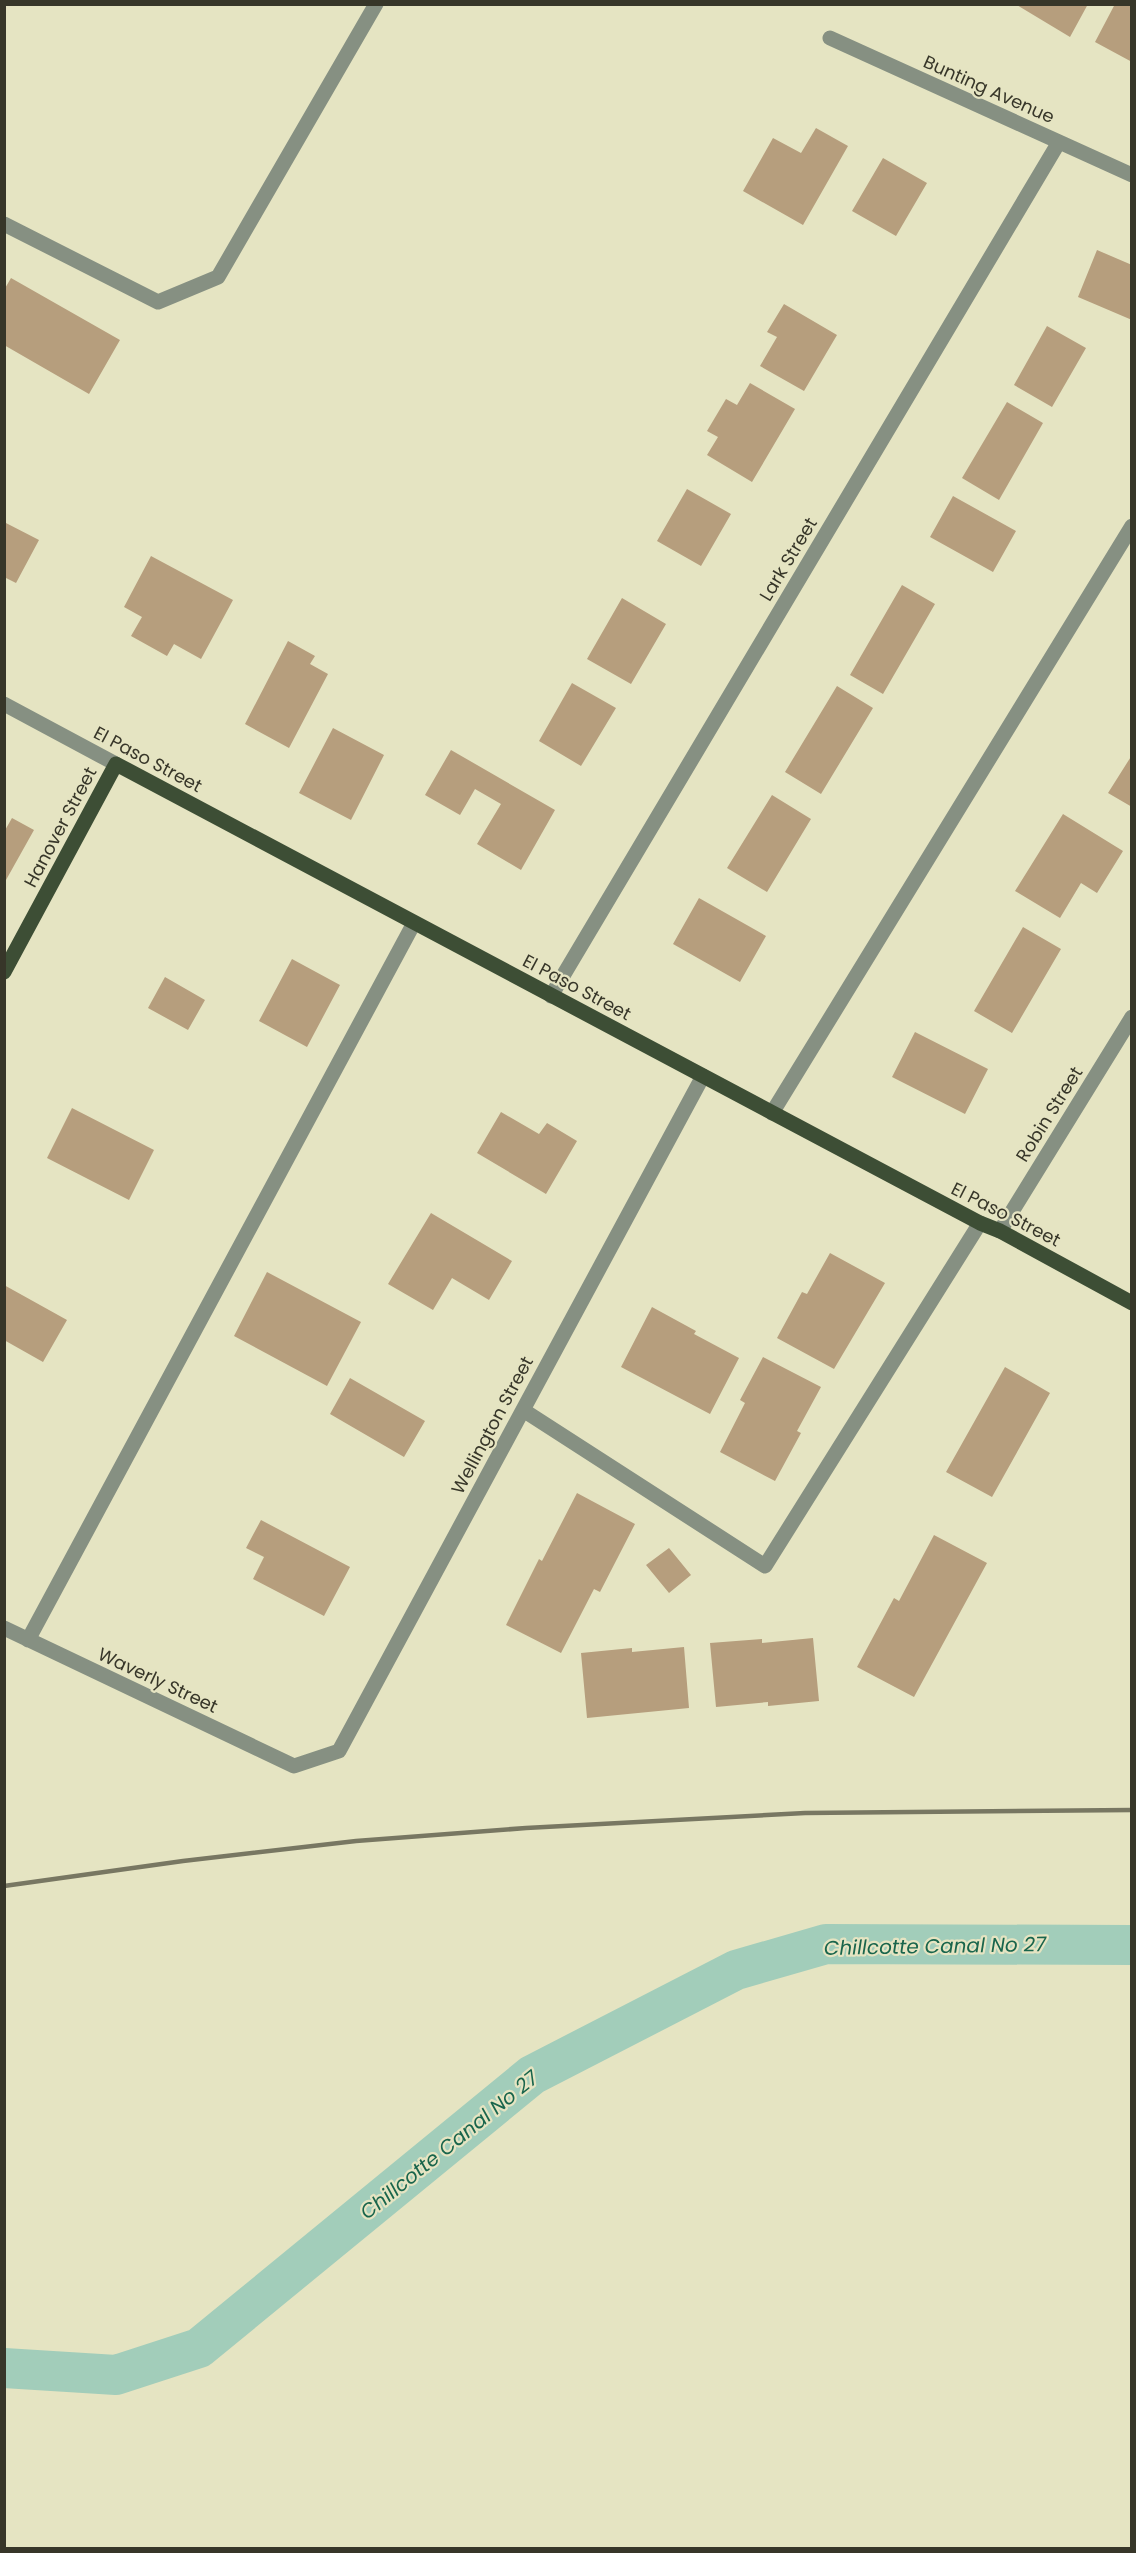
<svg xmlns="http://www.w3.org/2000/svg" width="1136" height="2553" viewBox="0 0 1136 2553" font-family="Poppins,sans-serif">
  <rect width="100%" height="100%" fill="#e5e4c2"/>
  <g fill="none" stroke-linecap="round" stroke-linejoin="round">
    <path stroke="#a2cdba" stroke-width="40" d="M 4,2368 L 116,2375 L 199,2348 L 532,2075 L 736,1970 L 826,1944 L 1132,1945"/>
  </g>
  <path fill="#b69e7d" d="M 1015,4 L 1088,4 L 1070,37 Z
    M 1115,4 L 1132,6 L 1132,62 L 1095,42 Z
    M 816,128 L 848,146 L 803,225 L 743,191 L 773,138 L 801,153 Z
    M 883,158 L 927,183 L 896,236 L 852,211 Z
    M 1097,250 L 1132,265 L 1132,320 L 1078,297 Z
    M 11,278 L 120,340 L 89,394 L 4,345 L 4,290 Z
    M 784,304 L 837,335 L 804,391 L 760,366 L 777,337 L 767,332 Z
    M 1047,326 L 1086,348 L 1052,407 L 1014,385 Z
    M 750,383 L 795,409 L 752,482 L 707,455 L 718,437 L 707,431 L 726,399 L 737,405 Z
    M 1007,402 L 1043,423 L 999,500 L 962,478 Z
    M 687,489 L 731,514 L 701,566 L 657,541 Z
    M 953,496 L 1016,531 L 993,572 L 930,537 Z
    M 4,522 L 39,540 L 16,583 L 4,577 Z
    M 151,556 L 233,600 L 201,659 L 174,644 L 167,656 L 131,636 L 142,617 L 124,607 Z
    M 902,585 L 935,604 L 883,694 L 850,675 Z
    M 622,598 L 666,624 L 631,684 L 587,659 Z
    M 288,641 L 315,656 L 310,664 L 328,674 L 289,748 L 245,724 Z
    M 572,683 L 616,708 L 581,766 L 539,741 Z
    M 837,686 L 873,708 L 821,794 L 785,772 Z
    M 333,728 L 384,755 L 351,820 L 299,793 Z
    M 451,750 L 555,810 L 521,870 L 477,844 L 501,804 L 475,789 L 460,815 L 425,795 Z
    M 1132,755 L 1132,807 L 1108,793 Z
    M 772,795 L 811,819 L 767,892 L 727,868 Z
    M 1063,814 L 1123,851 L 1097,893 L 1081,883 L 1060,918 L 1015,891 Z
    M 12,818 L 34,830 L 6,880 L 4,832 Z
    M 699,898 L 766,936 L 740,982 L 673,944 Z
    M 1023,927 L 1061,949 L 1012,1033 L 974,1011 Z
    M 292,959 L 340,985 L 307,1047 L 259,1021 Z
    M 165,977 L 205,1000 L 188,1030 L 148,1008 Z
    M 915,1032 L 988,1069 L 965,1114 L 892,1077 Z
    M 72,1108 L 154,1150 L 129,1200 L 47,1158 Z
    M 501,1112 L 539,1134 L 547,1123 L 577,1141 L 546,1194 L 477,1153 Z
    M 431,1213 L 512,1261 L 489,1300 L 452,1278 L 433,1310 L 388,1284 Z
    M 830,1253 L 885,1283 L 834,1369 L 777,1338 L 802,1292 L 807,1294 Z
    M 267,1272 L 361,1322 L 327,1386 L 234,1336 Z
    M 4,1285 L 67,1320 L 43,1362 L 4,1340 Z
    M 652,1307 L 696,1331 L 694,1334 L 739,1358 L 710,1414 L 621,1367 Z
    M 763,1357 L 821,1387 L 797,1431 L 801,1433 L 775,1481 L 720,1452 L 745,1403 L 740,1400 Z
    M 1005,1367 L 1050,1393 L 992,1497 L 946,1472 Z
    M 350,1378 L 425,1421 L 404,1457 L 330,1414 Z
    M 577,1493 L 635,1524 L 600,1592 L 594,1589 L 561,1653 L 506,1625 L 539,1559 L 542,1561 Z
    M 261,1520 L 350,1567 L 324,1616 L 253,1579 L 264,1557 L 246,1548 Z
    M 934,1535 L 987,1563 L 914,1697 L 857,1667 L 894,1598 L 899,1601 Z
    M 669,1548 L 691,1575 L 669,1593 L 646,1565 Z
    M 813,1638 L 819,1701 L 768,1706 L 768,1702 L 716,1707 L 710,1643 L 762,1639 L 762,1643 Z
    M 684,1647 L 689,1708 L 587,1718 L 581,1653 L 632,1648 L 632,1652 Z"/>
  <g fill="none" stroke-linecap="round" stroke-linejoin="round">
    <path stroke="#869082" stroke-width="15" d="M 830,38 L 1132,175
      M 4,224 L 158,302 L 218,277 L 376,4
      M 4,704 L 116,764
      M 551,996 L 1059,142
      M 772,1113 L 1132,526
      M 1000,1231 L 1132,1017
      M 523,1410 L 765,1566 L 980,1223
      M 4,1628 L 294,1766 L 339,1751 L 703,1076
      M 28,1640 L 414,923"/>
    <path stroke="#3d4e35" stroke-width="15" d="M 4,972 L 116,764 L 980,1223 L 1000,1231 L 1132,1303"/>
    <path stroke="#787762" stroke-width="4.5" d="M 4,1886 L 183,1861 L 356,1841 L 526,1828 L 805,1813 L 1132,1810"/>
  </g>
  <g text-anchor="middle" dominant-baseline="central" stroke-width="4.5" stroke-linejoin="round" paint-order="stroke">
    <g font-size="18" fill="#373629" stroke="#e5e4c2">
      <text transform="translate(989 89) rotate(24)">Bunting Avenue</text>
      <text transform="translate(788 559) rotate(-59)">Lark Street</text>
      <text transform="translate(148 759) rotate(28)">El Paso Street</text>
      <text transform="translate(60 827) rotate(-62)">Hanover Street</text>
      <text transform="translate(577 987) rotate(28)">El Paso Street</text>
      <text transform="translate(1049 1114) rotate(-58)">Robin Street</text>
      <text transform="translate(1006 1214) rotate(27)">El Paso Street</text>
      <text transform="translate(492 1425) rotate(-62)">Wellington Street</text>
      <text transform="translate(158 1680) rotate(25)">Waverly Street</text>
    </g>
    <g font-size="20" font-style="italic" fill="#19654c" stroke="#e5e4c2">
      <text transform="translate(935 1946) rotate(-1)">Chillcotte Canal No 27</text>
      <text transform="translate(449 2145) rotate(-39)">Chillcotte Canal No 27</text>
    </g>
  </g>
  <rect width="1136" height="2553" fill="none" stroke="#373629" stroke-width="12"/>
</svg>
